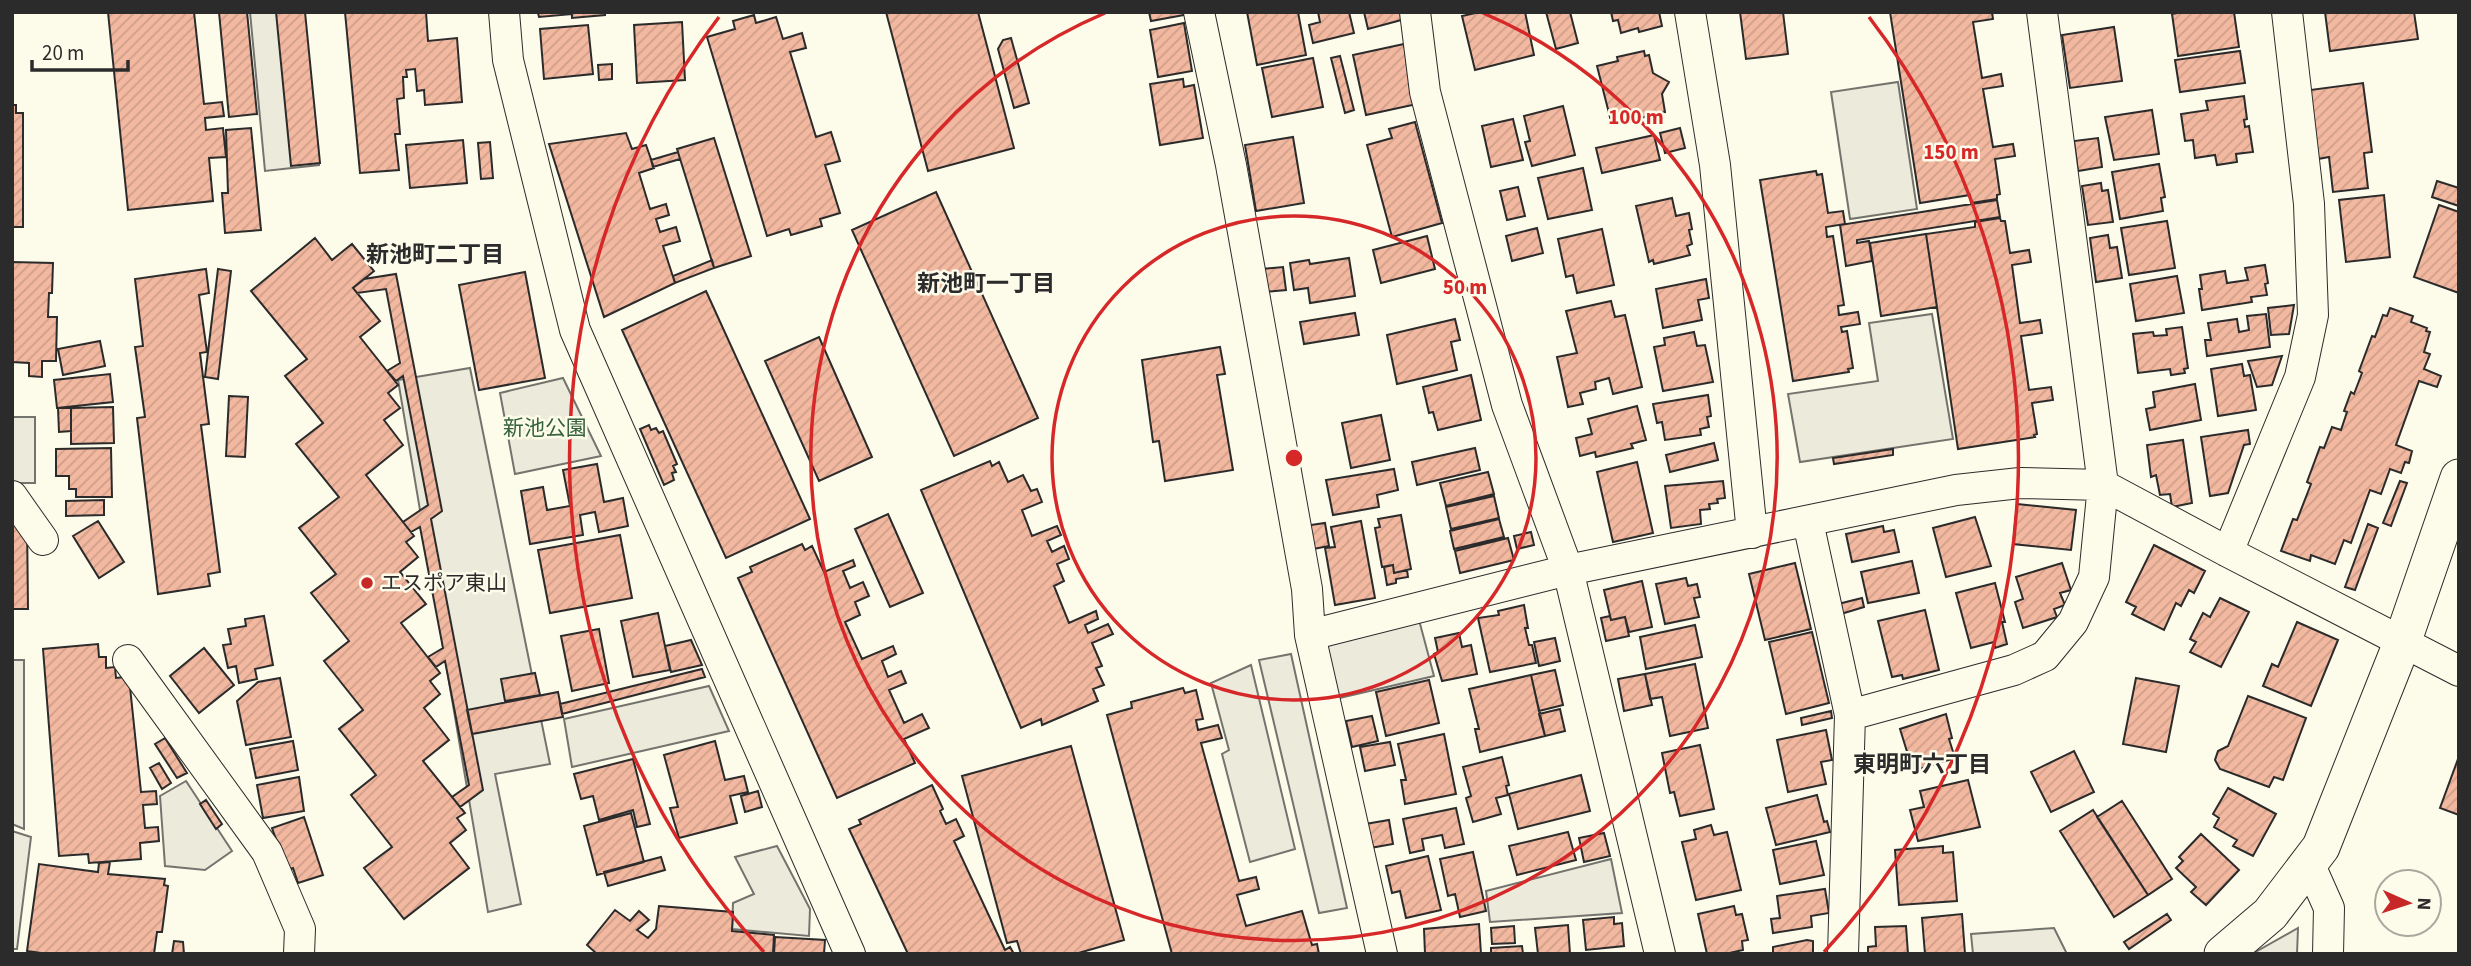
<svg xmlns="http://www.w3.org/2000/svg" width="2471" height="966" viewBox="0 0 2471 966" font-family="'Source Sans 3','Noto Sans JP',sans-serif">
  <defs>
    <pattern id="building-hatch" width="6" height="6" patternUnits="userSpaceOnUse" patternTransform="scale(1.75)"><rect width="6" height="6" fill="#f2b8a0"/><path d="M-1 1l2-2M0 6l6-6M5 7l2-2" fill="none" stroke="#d09e8a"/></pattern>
  </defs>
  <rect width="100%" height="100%" fill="#fdfbea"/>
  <path fill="#ecebdb" stroke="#74746e" stroke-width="2" d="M 563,378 L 601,456 L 515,474 L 500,393 Z
    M 2298,928 L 2297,954 L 2252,954 Z"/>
  <path fill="#eceadb" stroke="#74746e" stroke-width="2" d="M 250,12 L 303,12 L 319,165 L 265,171 Z
    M 1898,82 L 1917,209 L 1850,219 L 1831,92 Z
    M 1932,314 L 1953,439 L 1800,462 L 1788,394 L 1878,381 L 1869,323 Z
    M 470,368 L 550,764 L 495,774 L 521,904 L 488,912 L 398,380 Z
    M 12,417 L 35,417 L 35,483 L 12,483 Z
    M 1419,620 L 1434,676 L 1331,700 L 1323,643 Z
    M 1291,654 L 1347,908 L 1319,913 L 1259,660 Z
    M 12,660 L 24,660 L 24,829 L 12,824 Z
    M 1251,665 L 1295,849 L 1250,862 L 1222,754 L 1229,750 L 1211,683 Z
    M 709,686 L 729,731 L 572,767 L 564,719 Z
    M 186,781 L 232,851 L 205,870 L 165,866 L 160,796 Z
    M 12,831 L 31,837 L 17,949 L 12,949 Z
    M 777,846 L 810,909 L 809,936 L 732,929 L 733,903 L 754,894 L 735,857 Z
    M 1611,859 L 1622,913 L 1490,922 L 1486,891 Z
    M 2054,928 L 2067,954 L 1973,954 L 1971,934 Z"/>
  <path fill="url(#building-hatch)" stroke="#2b2b2b" stroke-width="2" d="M 108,12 L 194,12 L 204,104 L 222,102 L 224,116 L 205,118 L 206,130 L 223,128 L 226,157 L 209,158 L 213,201 L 128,210 Z
    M 219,12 L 247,12 L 257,114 L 229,117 Z
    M 276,12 L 305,12 L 320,163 L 291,166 Z
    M 345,12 L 426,12 L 428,41 L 457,38 L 462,102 L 425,105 L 424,90 L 417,91 L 415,69 L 406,70 L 407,77 L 403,77 L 404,98 L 397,99 L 400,134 L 395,134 L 399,170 L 360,173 Z
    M 532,12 L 605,12 L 605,15 L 572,18 L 572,14 L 539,17 L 538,13 Z
    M 886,12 L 978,12 L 1014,148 L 928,171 Z
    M 1149,12 L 1183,12 L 1184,15 L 1151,21 Z
    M 1247,12 L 1298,12 L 1306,55 L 1257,65 Z
    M 1318,12 L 1349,12 L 1354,33 L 1313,43 L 1309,25 L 1320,22 Z
    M 1364,12 L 1403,12 L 1405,19 L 1368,29 Z
    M 1480,12 L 1525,12 L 1534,55 L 1475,70 L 1462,16 Z
    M 1546,12 L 1570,12 L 1578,43 L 1556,49 Z
    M 1611,12 L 1659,12 L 1662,26 L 1639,32 L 1638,28 L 1621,33 L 1618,20 L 1613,21 Z
    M 1740,12 L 1783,12 L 1788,54 L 1746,59 Z
    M 1890,12 L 1992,12 L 1993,19 L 1973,22 L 1982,78 L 2001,74 L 2003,86 L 1983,89 L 1993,147 L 2013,144 L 2015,156 L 1995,159 L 2000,194 L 1997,195 L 1997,199 L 1971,203 L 1970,195 L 1920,203 Z
    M 2183,12 L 2234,12 L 2239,47 L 2178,56 L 2172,14 Z
    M 2325,12 L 2414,12 L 2418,39 L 2330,51 Z
    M 754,15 L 756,23 L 776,17 L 783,39 L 802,33 L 806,48 L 790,52 L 816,137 L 831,132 L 840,161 L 825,165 L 840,213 L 820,219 L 822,226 L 791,235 L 789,229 L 767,236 L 707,37 L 735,29 L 733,21 Z
    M 682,22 L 685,80 L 637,83 L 634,25 Z
    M 1184,23 L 1192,71 L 1158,77 L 1150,30 Z
    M 588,25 L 593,74 L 544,79 L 540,29 Z
    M 2114,27 L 2122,81 L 2070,88 L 2062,35 Z
    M 1011,38 L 1029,103 L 1014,108 L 998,49 L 1003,40 Z
    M 1404,44 L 1417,104 L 1366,115 L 1353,55 Z
    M 1644,51 L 1645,56 L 1649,55 L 1653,73 L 1669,82 L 1662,94 L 1665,112 L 1612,125 L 1597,66 L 1618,61 L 1617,57 Z
    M 2240,51 L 2245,83 L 2180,92 L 2175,60 Z
    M 1340,56 L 1354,110 L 1345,113 L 1331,58 Z
    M 1313,58 L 1323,107 L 1272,117 L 1262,68 Z
    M 612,64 L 612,79 L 599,80 L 598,65 Z
    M 1183,79 L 1184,87 L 1194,85 L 1203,138 L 1160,145 L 1150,84 Z
    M 2363,83 L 2372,152 L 2364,153 L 2368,188 L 2333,192 L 2329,157 L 2318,159 L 2310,90 Z
    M 2244,96 L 2247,119 L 2244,120 L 2245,127 L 2249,126 L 2253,152 L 2236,154 L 2237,162 L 2217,165 L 2215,155 L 2195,158 L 2193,140 L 2185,141 L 2181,114 L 2208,110 L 2206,101 Z
    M 12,105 L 16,105 L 16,113 L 23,113 L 23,227 L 12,227 Z
    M 1563,106 L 1575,155 L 1532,166 L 1525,142 L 1530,141 L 1524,116 Z
    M 2152,110 L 2159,154 L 2114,160 L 2105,117 Z
    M 1513,119 L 1523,160 L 1491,167 L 1482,126 Z
    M 1415,122 L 1442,223 L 1392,237 L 1367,145 L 1392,138 L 1389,129 Z
    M 251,128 L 261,230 L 225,233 L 222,193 L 228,193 L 226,130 Z
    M 1680,128 L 1685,148 L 1665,153 L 1660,133 Z
    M 626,133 L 632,149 L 646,145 L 654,168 L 639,173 L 650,209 L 666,204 L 669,215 L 656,219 L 660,232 L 676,227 L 680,241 L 663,246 L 675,283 L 604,317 L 549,144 Z
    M 1654,135 L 1660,160 L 1602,173 L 1596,148 Z
    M 1293,137 L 1304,203 L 1256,211 L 1245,145 Z
    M 714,138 L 751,256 L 714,268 L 677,149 Z
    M 2098,138 L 2102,167 L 2078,171 L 2074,141 Z
    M 463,140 L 467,183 L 410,188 L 406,145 Z
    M 490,142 L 493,178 L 481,179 L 478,143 Z
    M 678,152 L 680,159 L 653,167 L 651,160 Z
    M 2159,164 L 2165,197 L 2161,198 L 2163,211 L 2120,219 L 2112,172 Z
    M 1583,168 L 1592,210 L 1548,219 L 1538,178 Z
    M 1816,171 L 1817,175 L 1822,174 L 1828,213 L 1843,211 L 1845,224 L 1826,227 L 1827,237 L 1833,236 L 1844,305 L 1838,306 L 1839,315 L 1858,312 L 1860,324 L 1841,327 L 1842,332 L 1847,331 L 1853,368 L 1848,369 L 1849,372 L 1793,381 L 1760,180 Z
    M 2437,181 L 2459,188 L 2459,206 L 2432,197 Z
    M 2101,183 L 2102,191 L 2108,190 L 2113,222 L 2088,225 L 2082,186 Z
    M 1518,187 L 1525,216 L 1507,220 L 1500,191 Z
    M 936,192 L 1038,418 L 954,456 L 852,230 Z
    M 2384,195 L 2390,257 L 2346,262 L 2339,200 Z
    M 1672,198 L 1676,216 L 1689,213 L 1692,229 L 1689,230 L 1692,244 L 1687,246 L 1690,255 L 1654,264 L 1653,260 L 1649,262 L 1636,206 Z
    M 1997,200 L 2000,217 L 1857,240 L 1857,243 L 1869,241 L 1872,261 L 1846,266 L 1840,225 Z
    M 2439,205 L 2459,212 L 2459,293 L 2414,277 Z
    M 2000,218 L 2001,221 L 2005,221 L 2010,253 L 2029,250 L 2031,262 L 2012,265 L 2020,323 L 2040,320 L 2042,333 L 2021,336 L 2029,390 L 2051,387 L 2053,400 L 2032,403 L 2037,434 L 2034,435 L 2035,437 L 1958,449 L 1926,234 L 1975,227 L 1975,222 Z
    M 2167,221 L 2175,268 L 2129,275 L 2121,228 Z
    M 1537,228 L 1543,253 L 1512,261 L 1506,236 Z
    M 1602,229 L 1614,285 L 1577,293 L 1573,275 L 1566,277 L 1558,239 Z
    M 1926,234 L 1937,307 L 1881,316 L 1870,243 Z
    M 2108,235 L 2110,248 L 2117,247 L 2122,278 L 2096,282 L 2090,238 Z
    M 1427,236 L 1435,269 L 1381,283 L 1373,250 Z
    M 315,238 L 332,260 L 352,244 L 374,271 L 353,288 L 380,321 L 360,337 L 398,385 L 388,393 L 400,408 L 384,420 L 403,445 L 366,475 L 414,536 L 406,542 L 418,557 L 400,572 L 426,604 L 401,623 L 440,673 L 430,681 L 440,694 L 424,708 L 449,740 L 423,761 L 465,813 L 457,818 L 466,830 L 450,843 L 469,868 L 404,919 L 364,868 L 392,847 L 351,795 L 376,775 L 339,729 L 363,710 L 324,661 L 349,641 L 311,593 L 336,574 L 299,528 L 339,497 L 296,444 L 323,423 L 285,376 L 307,359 L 251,291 Z
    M 1349,258 L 1355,296 L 1310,303 L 1308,288 L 1294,290 L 1290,263 L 1309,260 L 1310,264 Z
    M 712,260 L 714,268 L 675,283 L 673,276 Z
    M 12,262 L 53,263 L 52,293 L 49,293 L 48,317 L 57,317 L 56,361 L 42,361 L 42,377 L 29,376 L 29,363 L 12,362 Z
    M 2265,265 L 2268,283 L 2265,284 L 2267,295 L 2251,297 L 2252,302 L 2202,310 L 2199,289 L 2202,289 L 2200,275 L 2225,271 L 2227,283 L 2248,280 L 2245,268 Z
    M 1283,267 L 1286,290 L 1265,292 L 1262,269 Z
    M 206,269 L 209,293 L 199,295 L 207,352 L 200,353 L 209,424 L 201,425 L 220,572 L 208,574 L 210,586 L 158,594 L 137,418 L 145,417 L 135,347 L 143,346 L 135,279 Z
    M 218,269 L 231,271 L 218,379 L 205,377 Z
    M 525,272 L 545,378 L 479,390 L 459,285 Z
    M 396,274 L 442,511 L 431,519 L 483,790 L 460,807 L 452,797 L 469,785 L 445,661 L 436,667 L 428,657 L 443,648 L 420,527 L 411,532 L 403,522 L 428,505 L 403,376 L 396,381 L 387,371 L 400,363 L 386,289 L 357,293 L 353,288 L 364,279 Z
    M 2177,276 L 2184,313 L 2136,321 L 2130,284 Z
    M 1706,279 L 1709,298 L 1698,300 L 1702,320 L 1663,328 L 1656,289 Z
    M 706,291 L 810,519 L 726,558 L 622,330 Z
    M 1611,301 L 1615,317 L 1625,315 L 1642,387 L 1613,394 L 1609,378 L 1595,382 L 1596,389 L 1580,393 L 1583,404 L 1568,407 L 1557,357 L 1577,353 L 1566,311 Z
    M 2294,305 L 2289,334 L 2271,335 L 2268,308 Z
    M 2390,308 L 2413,316 L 2411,322 L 2427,328 L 2426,331 L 2430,332 L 2424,352 L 2430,354 L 2424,369 L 2441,376 L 2437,387 L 2419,381 L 2396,445 L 2412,451 L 2409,463 L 2405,462 L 2401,473 L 2390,469 L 2381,494 L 2370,490 L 2351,543 L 2344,540 L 2335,564 L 2311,555 L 2310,561 L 2281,551 L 2293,519 L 2297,520 L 2311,484 L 2307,482 L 2320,447 L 2324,448 L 2332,427 L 2341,430 L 2347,412 L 2344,411 L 2351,392 L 2354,394 L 2362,373 L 2359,371 L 2372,336 L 2375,337 L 2383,315 L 2387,316 Z
    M 1355,313 L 1359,335 L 1304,344 L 1300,322 Z
    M 2266,314 L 2270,347 L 2207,356 L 2205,340 L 2211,340 L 2208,323 L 2237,319 L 2239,332 L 2249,330 L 2247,316 Z
    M 1455,319 L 1460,340 L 1451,342 L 1457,370 L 1397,384 L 1387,335 Z
    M 2182,327 L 2188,368 L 2184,369 L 2185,373 L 2171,375 L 2170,369 L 2138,373 L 2133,334 L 2153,332 L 2154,336 L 2167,335 L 2166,329 Z
    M 1694,332 L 1697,346 L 1705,345 L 1713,382 L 1663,391 L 1654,347 L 1665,345 L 1664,338 Z
    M 819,337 L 872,457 L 819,481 L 765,361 Z
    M 100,341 L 105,366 L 63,375 L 58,349 Z
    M 1220,347 L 1225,374 L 1217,375 L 1233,470 L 1165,481 L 1159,441 L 1153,442 L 1142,360 Z
    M 2282,356 L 2272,385 L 2257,387 L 2248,361 Z
    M 2242,364 L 2244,376 L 2250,375 L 2256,410 L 2218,416 L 2211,369 Z
    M 110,374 L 113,402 L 57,408 L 54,380 Z
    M 1471,375 L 1481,420 L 1438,430 L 1433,412 L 1429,413 L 1423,387 Z
    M 2195,384 L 2201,420 L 2150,430 L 2146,409 L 2155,407 L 2153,392 Z
    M 1708,395 L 1711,416 L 1707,417 L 1709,427 L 1700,429 L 1701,435 L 1665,440 L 1662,422 L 1657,423 L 1653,404 Z
    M 229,396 L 248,397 L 245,457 L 226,456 Z
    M 1637,406 L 1646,440 L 1631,444 L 1633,448 L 1596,457 L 1595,452 L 1580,456 L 1576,438 L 1592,434 L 1588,419 Z
    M 113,407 L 114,443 L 71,444 L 71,408 Z
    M 58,408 L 71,408 L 71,431 L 59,432 Z
    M 1381,415 L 1390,460 L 1351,468 L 1342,423 Z
    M 649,425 L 651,430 L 656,428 L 659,433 L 663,431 L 677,464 L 673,466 L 676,472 L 672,473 L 674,480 L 664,485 L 640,429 Z
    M 2248,430 L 2250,444 L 2244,445 L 2228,493 L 2210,496 L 2201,437 Z
    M 2183,440 L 2192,503 L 2172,507 L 2170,494 L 2160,495 L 2156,475 L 2151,477 L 2147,445 Z
    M 1714,443 L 1718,460 L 1670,472 L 1666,455 Z
    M 111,448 L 112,497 L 76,497 L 76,489 L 69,489 L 69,476 L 56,476 L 56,449 Z
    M 1475,448 L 1480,470 L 1417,485 L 1412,462 Z
    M 1893,449 L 1893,455 L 1834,464 L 1833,458 Z
    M 990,461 L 992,466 L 999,462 L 1008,482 L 1023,475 L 1031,491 L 1037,489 L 1042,502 L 1022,510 L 1032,536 L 1057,526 L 1061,535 L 1047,541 L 1052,552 L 1064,546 L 1069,559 L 1057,564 L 1064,581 L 1054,586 L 1069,623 L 1096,611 L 1098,619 L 1085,625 L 1088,633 L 1108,624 L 1113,634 L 1092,643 L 1102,666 L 1096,668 L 1104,685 L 1093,689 L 1098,701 L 1042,725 L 1041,719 L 1021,728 L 921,490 Z
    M 1637,462 L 1653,533 L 1613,542 L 1597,472 Z
    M 597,464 L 604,502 L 623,498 L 628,526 L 599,532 L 595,512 L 580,515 L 583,535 L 530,544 L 521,491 L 543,487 L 547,510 L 570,506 L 563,470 Z
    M 1394,469 L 1398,490 L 1377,495 L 1379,507 L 1333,515 L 1326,480 Z
    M 1488,472 L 1494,494 L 1446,506 L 1440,483 Z
    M 1723,481 L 1725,498 L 1717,499 L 1718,503 L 1709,504 L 1710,509 L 1700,510 L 1701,524 L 1671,528 L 1665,486 Z
    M 2400,481 L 2407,483 L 2391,526 L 2383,523 Z
    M 1494,496 L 1499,518 L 1451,529 L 1446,507 Z
    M 104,500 L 104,515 L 66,516 L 66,501 Z
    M 2017,504 L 2076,510 L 2071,550 L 2013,544 Z
    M 888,514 L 923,593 L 890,607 L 855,529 Z
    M 1401,515 L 1411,569 L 1394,573 L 1393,565 L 1382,567 L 1375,528 L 1380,527 L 1378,519 Z
    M 1975,517 L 1991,566 L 1946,577 L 1933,528 Z
    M 1499,519 L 1504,537 L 1454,549 L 1450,531 Z
    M 12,521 L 27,521 L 28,609 L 12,609 Z
    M 98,521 L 124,562 L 99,578 L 73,536 Z
    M 1361,521 L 1375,598 L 1335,605 L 1325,548 L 1335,547 L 1331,527 Z
    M 1325,523 L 1329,546 L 1308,550 L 1304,526 Z
    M 2368,524 L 2378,528 L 2355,590 L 2345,587 Z
    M 1883,526 L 1884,532 L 1894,530 L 1899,552 L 1852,562 L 1846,534 Z
    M 1531,532 L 1534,545 L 1517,549 L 1514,536 Z
    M 620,535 L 632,598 L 550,613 L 538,550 Z
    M 1508,538 L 1514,560 L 1460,573 L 1455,551 Z
    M 802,544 L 805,550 L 812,546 L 824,572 L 853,560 L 855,566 L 843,571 L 850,588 L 863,582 L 869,596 L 855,602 L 860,615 L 845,622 L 862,659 L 893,646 L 896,654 L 882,661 L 888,677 L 901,671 L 906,683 L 889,690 L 904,723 L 922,714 L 929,728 L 904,739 L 915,763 L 837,798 L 738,578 L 752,572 L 750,567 Z
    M 2154,545 L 2205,571 L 2194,593 L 2189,590 L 2181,606 L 2176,603 L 2164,630 L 2132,614 L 2136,607 L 2126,602 Z
    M 1912,561 L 1919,593 L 1868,603 L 1861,572 Z
    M 1795,563 L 1811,629 L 1765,640 L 1749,574 Z
    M 2062,563 L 2071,590 L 2060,593 L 2065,605 L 2054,609 L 2057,617 L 2023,628 L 2015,602 L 2023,599 L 2016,577 Z
    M 1393,565 L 1394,573 L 1407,570 L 1408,577 L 1396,579 L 1396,583 L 1387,585 L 1384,567 Z
    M 1686,578 L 1688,586 L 1697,584 L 1700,597 L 1694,598 L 1699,617 L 1665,624 L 1656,584 Z
    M 1642,581 L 1652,627 L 1629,632 L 1625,617 L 1611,620 L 1604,590 Z
    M 1995,583 L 2005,622 L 2002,622 L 2007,644 L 1995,648 L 1994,642 L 1971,648 L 1956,593 Z
    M 1862,598 L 1864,607 L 1841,614 L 1838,604 Z
    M 2220,598 L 2249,612 L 2221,667 L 2190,652 L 2196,642 L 2190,639 L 2203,613 L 2210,617 Z
    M 1524,605 L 1528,628 L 1525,628 L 1529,645 L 1532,645 L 1536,663 L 1490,672 L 1478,618 L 1499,615 L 1498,611 Z
    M 1925,610 L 1939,670 L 1903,679 L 1902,675 L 1892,677 L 1878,621 Z
    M 658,613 L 670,670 L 633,677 L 621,621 Z
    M 264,616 L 273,665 L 255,669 L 257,679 L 239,683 L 236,666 L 228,668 L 223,645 L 231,644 L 228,629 L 246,626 L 245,619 Z
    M 1610,616 L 1611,620 L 1625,617 L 1629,636 L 1606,641 L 1601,618 Z
    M 2297,622 L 2338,640 L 2311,706 L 2263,686 L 2272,664 L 2278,667 Z
    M 1695,625 L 1702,657 L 1646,669 L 1640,637 Z
    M 599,629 L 609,683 L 572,691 L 561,636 Z
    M 1812,632 L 1829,703 L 1786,714 L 1769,642 Z
    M 1459,633 L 1462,647 L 1471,645 L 1477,674 L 1442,681 L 1434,654 L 1438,652 L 1435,638 Z
    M 1555,638 L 1560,661 L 1539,666 L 1534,642 Z
    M 691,640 L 702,665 L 671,672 L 665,646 Z
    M 98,644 L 99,657 L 106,657 L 106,668 L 115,667 L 116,678 L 124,677 L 130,687 L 141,792 L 156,791 L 157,804 L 143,805 L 145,828 L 158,827 L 159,841 L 140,843 L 141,859 L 89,863 L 88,854 L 59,856 L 43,649 Z
    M 204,648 L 234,685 L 199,713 L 170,676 Z
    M 1695,664 L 1708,728 L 1670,736 L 1662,697 L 1650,699 L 1645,674 Z
    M 702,669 L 705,677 L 562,714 L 560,704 Z
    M 1555,670 L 1563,705 L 1539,711 L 1531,675 Z
    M 535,673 L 540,695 L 505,701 L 501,679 Z
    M 1645,674 L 1652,705 L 1624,711 L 1618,679 Z
    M 1531,675 L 1545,736 L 1480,752 L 1475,729 L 1479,729 L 1469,689 Z
    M 280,678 L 291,737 L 246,745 L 237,701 L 258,682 Z
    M 2136,678 L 2179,686 L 2166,752 L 2123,744 Z
    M 1429,680 L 1439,723 L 1386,736 L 1376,692 Z
    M 1183,688 L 1185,693 L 1196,690 L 1203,719 L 1196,720 L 1198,730 L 1218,725 L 1222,738 L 1201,743 L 1239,881 L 1256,877 L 1259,889 L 1237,895 L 1246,926 L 1302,911 L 1312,945 L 1317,944 L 1319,954 L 1172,954 L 1107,715 L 1132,708 L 1131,702 Z
    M 558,692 L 563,717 L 472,734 L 467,710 Z
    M 2248,696 L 2306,718 L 2283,780 L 2274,777 L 2269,787 L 2220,769 L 2215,760 L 2218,751 L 2228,746 Z
    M 1560,709 L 1565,731 L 1545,736 L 1539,714 Z
    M 1831,711 L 1832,718 L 1802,725 L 1801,718 Z
    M 1946,714 L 1952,738 L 1949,739 L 1955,758 L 1913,771 L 1900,729 Z
    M 1372,716 L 1378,741 L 1352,747 L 1346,721 Z
    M 1826,730 L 1832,760 L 1821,762 L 1826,784 L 1788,792 L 1777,740 Z
    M 1444,734 L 1456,794 L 1405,804 L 1401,780 L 1406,780 L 1398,744 Z
    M 165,738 L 187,773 L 177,778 L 155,744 Z
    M 293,741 L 298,770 L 256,778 L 250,749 Z
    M 715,741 L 725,780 L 744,776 L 748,792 L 730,796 L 737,823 L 679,838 L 670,808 L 678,807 L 664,755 Z
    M 1390,742 L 1395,765 L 1365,771 L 1360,747 Z
    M 1700,745 L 1714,809 L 1680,816 L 1674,792 L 1670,793 L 1662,753 Z
    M 1071,746 L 1124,940 L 1075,954 L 1021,954 L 1017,941 L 1007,943 L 962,776 Z
    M 2074,751 L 2094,792 L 2051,812 L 2031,772 Z
    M 1502,757 L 1509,785 L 1506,786 L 1508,795 L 1496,798 L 1501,814 L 1473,822 L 1466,798 L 1471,796 L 1463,767 Z
    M 633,759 L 650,824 L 637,827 L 633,810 L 599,820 L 593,796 L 581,799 L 574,774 Z
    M 2458,759 L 2459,759 L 2459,815 L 2440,808 Z
    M 159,763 L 171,783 L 162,789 L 150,768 Z
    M 1581,775 L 1590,811 L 1518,829 L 1509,794 Z
    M 299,777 L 304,811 L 263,818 L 257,785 Z
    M 1968,780 L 1980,827 L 1918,841 L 1910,810 L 1924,807 L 1920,791 Z
    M 932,785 L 943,809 L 940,811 L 946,824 L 956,819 L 964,836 L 954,841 L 1005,950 L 1010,947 L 1014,954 L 908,954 L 849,829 L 861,824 L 859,820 Z
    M 2228,788 L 2276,814 L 2253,856 L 2233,846 L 2237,840 L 2214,827 L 2219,818 L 2213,814 Z
    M 758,791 L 762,807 L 745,812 L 741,796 Z
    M 1817,795 L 1824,822 L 1827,821 L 1830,832 L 1776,845 L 1766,808 Z
    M 206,800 L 222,824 L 216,829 L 200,804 Z
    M 2122,801 L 2172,879 L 2148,895 L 2097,817 Z
    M 1456,808 L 1464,844 L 1445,848 L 1442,835 L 1422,839 L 1424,850 L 1410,853 L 1403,819 Z
    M 2093,810 L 2148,895 L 2114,917 L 2060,831 Z
    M 631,813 L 644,862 L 597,875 L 584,826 Z
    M 304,817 L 323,875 L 298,883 L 293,868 L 287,870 L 272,828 Z
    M 1389,820 L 1393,844 L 1370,848 L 1365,824 Z
    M 1711,825 L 1714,835 L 1727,832 L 1741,890 L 1696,900 L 1682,842 L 1696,839 L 1694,830 Z
    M 1568,832 L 1576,860 L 1517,875 L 1509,846 Z
    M 1604,833 L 1610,856 L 1584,862 L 1579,838 Z
    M 2201,834 L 2239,870 L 2206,905 L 2191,892 L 2196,887 L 2176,868 L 2183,861 L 2179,857 Z
    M 1816,841 L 1824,875 L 1780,884 L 1773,850 Z
    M 1943,846 L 1943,853 L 1953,852 L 1957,901 L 1899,905 L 1895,850 Z
    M 1473,852 L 1486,911 L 1460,917 L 1455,894 L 1448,896 L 1440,859 Z
    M 1428,856 L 1441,910 L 1406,918 L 1400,891 L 1392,893 L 1386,866 Z
    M 661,857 L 665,870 L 608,886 L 604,872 Z
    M 110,862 L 108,874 L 165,879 L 164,885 L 168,886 L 162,932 L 157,932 L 154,954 L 48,954 L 27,951 L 39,864 L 98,872 L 99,863 Z
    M 1825,889 L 1829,913 L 1811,916 L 1812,927 L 1773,933 L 1771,919 L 1780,918 L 1777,896 Z
    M 659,906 L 733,912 L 732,931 L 774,935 L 773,954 L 597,954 L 587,945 L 615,910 L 630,921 L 639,911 L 649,920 L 637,930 L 648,938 L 656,929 Z
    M 1734,906 L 1736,915 L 1742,914 L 1748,940 L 1742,941 L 1743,950 L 1725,954 L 1707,954 L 1698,914 Z
    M 1962,914 L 1965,954 L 1925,954 L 1922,918 Z
    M 2167,914 L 2171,920 L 2129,949 L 2124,942 Z
    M 1614,917 L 1614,924 L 1622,923 L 1624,946 L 1586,950 L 1583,920 Z
    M 1479,924 L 1481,954 L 1425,954 L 1424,929 Z
    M 1568,925 L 1570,954 L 1538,954 L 1535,928 Z
    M 1514,926 L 1515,943 L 1492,944 L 1491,928 Z
    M 1906,926 L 1908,954 L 1868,954 L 1868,947 L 1876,946 L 1875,927 Z
    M 775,937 L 825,940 L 824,954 L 774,954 Z
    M 1807,940 L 1813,941 L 1813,954 L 1773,954 L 1773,947 Z
    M 174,941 L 183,942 L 184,954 L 172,954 Z
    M 1522,946 L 1523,954 L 1491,954 L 1491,948 Z"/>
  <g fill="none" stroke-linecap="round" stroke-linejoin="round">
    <g stroke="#2b2b2b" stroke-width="32">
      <path id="minor" d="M 504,12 L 508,60 L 575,330 L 850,954
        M 1199,12 L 1231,165 L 1307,589 L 1310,635 L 1382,954
        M 1415,12 L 1425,92 L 1507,405 L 1568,570 L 1660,954
        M 1690,12 L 1715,165 L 1752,533
        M 12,496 L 43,540
        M 1808,522 L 1850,715 L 1843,954
        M 2228,552 L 2300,377 L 2313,315 L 2309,204 L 2287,12
        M 1310,635 L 1568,570 L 1956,490 L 2020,483 L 2103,485 L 2228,552 L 2459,671
        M 128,660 L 267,852 L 300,929 L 299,954
        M 1850,715 L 2014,670 L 2045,656 L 2073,622 L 2094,577 L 2103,485 L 2042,12
        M 2309,863 L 2329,908 L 2328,954"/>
    </g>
    <g stroke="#2b2b2b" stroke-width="39">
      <path id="tertiary" d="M 2223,954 L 2270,914 L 2321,847 L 2402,643 L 2459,478"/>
    </g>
    <use href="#minor" stroke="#fdfbea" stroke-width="30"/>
    <use href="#tertiary" stroke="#fdfbea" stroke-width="37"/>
  </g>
  <g fill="none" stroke="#d62828" stroke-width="3.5">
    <circle cx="1294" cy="458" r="242"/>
    <path d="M1483 13A483 483 0 1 1 1105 13"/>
    <path d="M764 952A725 725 0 0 1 719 17M1869 17A725 725 0 0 1 1824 952"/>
  </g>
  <circle fill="#c62828" stroke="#fdfbea" stroke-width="2.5" cx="367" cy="583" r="7"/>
  <g text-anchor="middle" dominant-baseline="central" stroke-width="5" stroke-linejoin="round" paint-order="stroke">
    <g font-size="21" fill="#34623c" stroke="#fdfbea">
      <text x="545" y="428">新池公園</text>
    </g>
    <g font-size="21" fill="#2b2b2b" stroke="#fdfbea" text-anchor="start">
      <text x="381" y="583">エスポア東山</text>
    </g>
    <g font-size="23" font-weight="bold" fill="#2b2b2b" stroke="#fdfbea">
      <text x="435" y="254">新池町二丁目</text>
      <text x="986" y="283">新池町一丁目</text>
      <text x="1922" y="764">東明町六丁目</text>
    </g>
  </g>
  <circle cx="1294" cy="458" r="10" fill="#d62828" stroke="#fdfbea" stroke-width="3.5"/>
  <g font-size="21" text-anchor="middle" font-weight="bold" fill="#d62828" stroke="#fdfbea" stroke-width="5" stroke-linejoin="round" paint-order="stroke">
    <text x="1636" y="124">100 m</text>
    <text x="1951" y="159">150 m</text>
    <text x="1465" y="294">50 m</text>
  </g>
  <rect width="2471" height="966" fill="none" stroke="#2b2b2b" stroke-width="28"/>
  <g transform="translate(2408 903) rotate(93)"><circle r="33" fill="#fdfbea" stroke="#a9a89e" stroke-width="2"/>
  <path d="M0-5L12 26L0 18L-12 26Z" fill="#c62828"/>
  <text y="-10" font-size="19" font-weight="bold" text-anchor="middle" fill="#2b2b2b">N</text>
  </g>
  <path d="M32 60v10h96v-10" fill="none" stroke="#2b2b2b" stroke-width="3.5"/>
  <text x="42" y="60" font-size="21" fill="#2b2b2b" stroke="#fdfbea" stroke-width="5" paint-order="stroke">20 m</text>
</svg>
